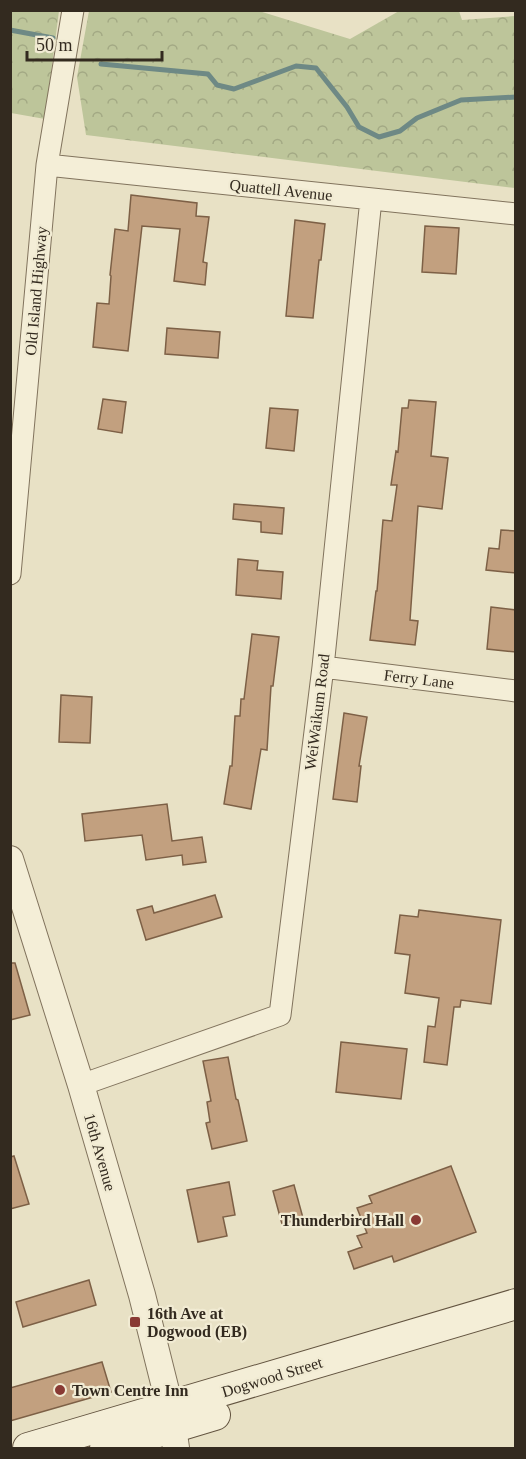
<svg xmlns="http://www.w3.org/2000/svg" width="526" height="1459" viewBox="0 0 526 1459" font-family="Georgia,serif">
  <defs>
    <pattern id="forest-crowns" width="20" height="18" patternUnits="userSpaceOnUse" patternTransform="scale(1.5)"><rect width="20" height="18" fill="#bdc59a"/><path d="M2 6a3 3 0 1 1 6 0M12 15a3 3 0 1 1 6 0" fill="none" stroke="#a3a984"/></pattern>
  </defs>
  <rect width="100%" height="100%" fill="#e8e1c5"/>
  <path fill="url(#forest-crowns)" d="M 10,11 L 59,11 L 45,119 L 11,113 Z
    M 89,11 L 259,11 L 350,39 L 399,11 L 459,11 L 462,20 L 515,16 L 515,188 L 86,135 L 77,77 Z"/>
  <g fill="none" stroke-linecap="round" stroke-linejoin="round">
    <path stroke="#6e8985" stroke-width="5" d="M 10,30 L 53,38
      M 101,64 L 208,74 L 217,85 L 234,89 L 296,66 L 316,68 L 347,107 L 359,127 L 379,137 L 400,131 L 417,118 L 461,100 L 516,97"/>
  </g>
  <path fill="#c2a07f" stroke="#7d6046" stroke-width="1.5" d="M 131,195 L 197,203 L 196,216 L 209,217 L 203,262 L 207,263 L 205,285 L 174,281 L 180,229 L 142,226 L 128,351 L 93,347 L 97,303 L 109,304 L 111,276 L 110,275 L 115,229 L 128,231 Z
    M 295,220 L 325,224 L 321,260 L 319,260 L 313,318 L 286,316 Z
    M 425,226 L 459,228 L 456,274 L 422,272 Z
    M 167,328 L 220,332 L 218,358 L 165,354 Z
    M 103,399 L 126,402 L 122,433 L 98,429 Z
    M 409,400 L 436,402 L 431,456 L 448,458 L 442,509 L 418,506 L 410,620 L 418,621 L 415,645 L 370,640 L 376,591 L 377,591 L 383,520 L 392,521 L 397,485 L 391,485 L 396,451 L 398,452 L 402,408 L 408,408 Z
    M 270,408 L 298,410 L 294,451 L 266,448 Z
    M 234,504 L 284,508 L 282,534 L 261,532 L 261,522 L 233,519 Z
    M 501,530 L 516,531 L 516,573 L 486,570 L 489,548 L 499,549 Z
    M 238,559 L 258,561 L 257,570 L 283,572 L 281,599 L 236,595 Z
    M 491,607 L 516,610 L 516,652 L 487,649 Z
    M 252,634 L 279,637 L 273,686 L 271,686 L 267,750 L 261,749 L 251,809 L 224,804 L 230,766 L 232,766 L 235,716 L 240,716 L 241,699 L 244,699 Z
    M 61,695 L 92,697 L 90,743 L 59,742 Z
    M 344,713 L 367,717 L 359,766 L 361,766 L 357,802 L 333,799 Z
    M 167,804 L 172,841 L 202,837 L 206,862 L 183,865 L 182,855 L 146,860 L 142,835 L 85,841 L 82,814 Z
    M 215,895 L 222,917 L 146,940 L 137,910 L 152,906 L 154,913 Z
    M 419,910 L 501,920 L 491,1004 L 461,1000 L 460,1007 L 454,1007 L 447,1065 L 424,1062 L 428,1026 L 435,1027 L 439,998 L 405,993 L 410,955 L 395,953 L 400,915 L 418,917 Z
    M 10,963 L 15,963 L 30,1015 L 10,1020 Z
    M 341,1042 L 407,1049 L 401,1099 L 336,1092 Z
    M 228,1057 L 236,1099 L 238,1100 L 247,1141 L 212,1149 L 206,1123 L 210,1122 L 207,1102 L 211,1101 L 203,1061 Z
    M 14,1156 L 29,1204 L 10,1209 L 10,1157 Z
    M 451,1166 L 476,1232 L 394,1262 L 392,1256 L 354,1269 L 348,1252 L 362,1247 L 357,1236 L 367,1233 L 357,1208 L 372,1203 L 369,1196 Z
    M 229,1182 L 235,1215 L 223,1217 L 227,1236 L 198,1242 L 187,1190 Z
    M 294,1185 L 303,1218 L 282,1224 L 273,1191 Z
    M 89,1280 L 96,1305 L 23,1327 L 16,1302 Z
    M 102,1362 L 111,1392 L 10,1421 L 10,1388 Z"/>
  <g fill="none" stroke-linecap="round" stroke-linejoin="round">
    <g stroke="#81735d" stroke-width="23">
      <path id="minor" d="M 47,165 L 516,214
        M 10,574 L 47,165 L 73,10
        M 323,667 L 516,691
        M 81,1085 L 280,1015 L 323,667 L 371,199"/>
    </g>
    <g stroke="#81735d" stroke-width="28">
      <path id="tertiary" d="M 10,859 L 81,1085 L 142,1295 L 170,1407 L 176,1448"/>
    </g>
    <g stroke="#635440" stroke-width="32">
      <path id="secondary" d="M 28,1448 L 516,1304
        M 105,1448 L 215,1415"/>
    </g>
    <use href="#minor" stroke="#f4eed7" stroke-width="21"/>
    <use href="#tertiary" stroke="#f4eed7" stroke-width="26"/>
    <use href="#secondary" stroke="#f4eed7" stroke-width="30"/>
  </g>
  <g fill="#893a34" stroke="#f1ebd3" stroke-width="2">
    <circle cx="416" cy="1220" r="6"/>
    <rect x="129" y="1316" width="12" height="12" rx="3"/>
    <circle cx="60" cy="1390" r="6"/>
  </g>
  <g text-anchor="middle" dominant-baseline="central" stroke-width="4.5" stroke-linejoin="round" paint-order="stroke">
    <g font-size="16" fill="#332a1f" stroke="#f1ebd3">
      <text transform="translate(281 190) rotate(6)">Quattell Avenue</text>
      <text transform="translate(36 291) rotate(-85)">Old Island Highway</text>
      <text transform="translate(419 679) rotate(7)">Ferry Lane</text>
      <text transform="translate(317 712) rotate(-83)">WeiWaikum Road</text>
      <text transform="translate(100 1152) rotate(74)">16th Avenue</text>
      <text transform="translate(272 1377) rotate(-17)">Dogwood Street</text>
    </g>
    <g font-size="16" font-weight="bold" fill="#332a1f" stroke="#f1ebd3" text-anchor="start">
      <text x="404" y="1220" text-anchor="end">Thunderbird Hall</text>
      <text x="147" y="1313">16th Ave at<tspan x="147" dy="18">Dogwood (EB)</tspan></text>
      <text x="72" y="1390">Town Centre Inn</text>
    </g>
  </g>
  <rect width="526" height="1459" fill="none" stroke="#332a1f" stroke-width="24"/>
  <path d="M27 51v9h135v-9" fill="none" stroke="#332a1f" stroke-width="3"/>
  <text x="36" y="51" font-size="18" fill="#332a1f" stroke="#f1ebd3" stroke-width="4.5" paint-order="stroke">50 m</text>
</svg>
